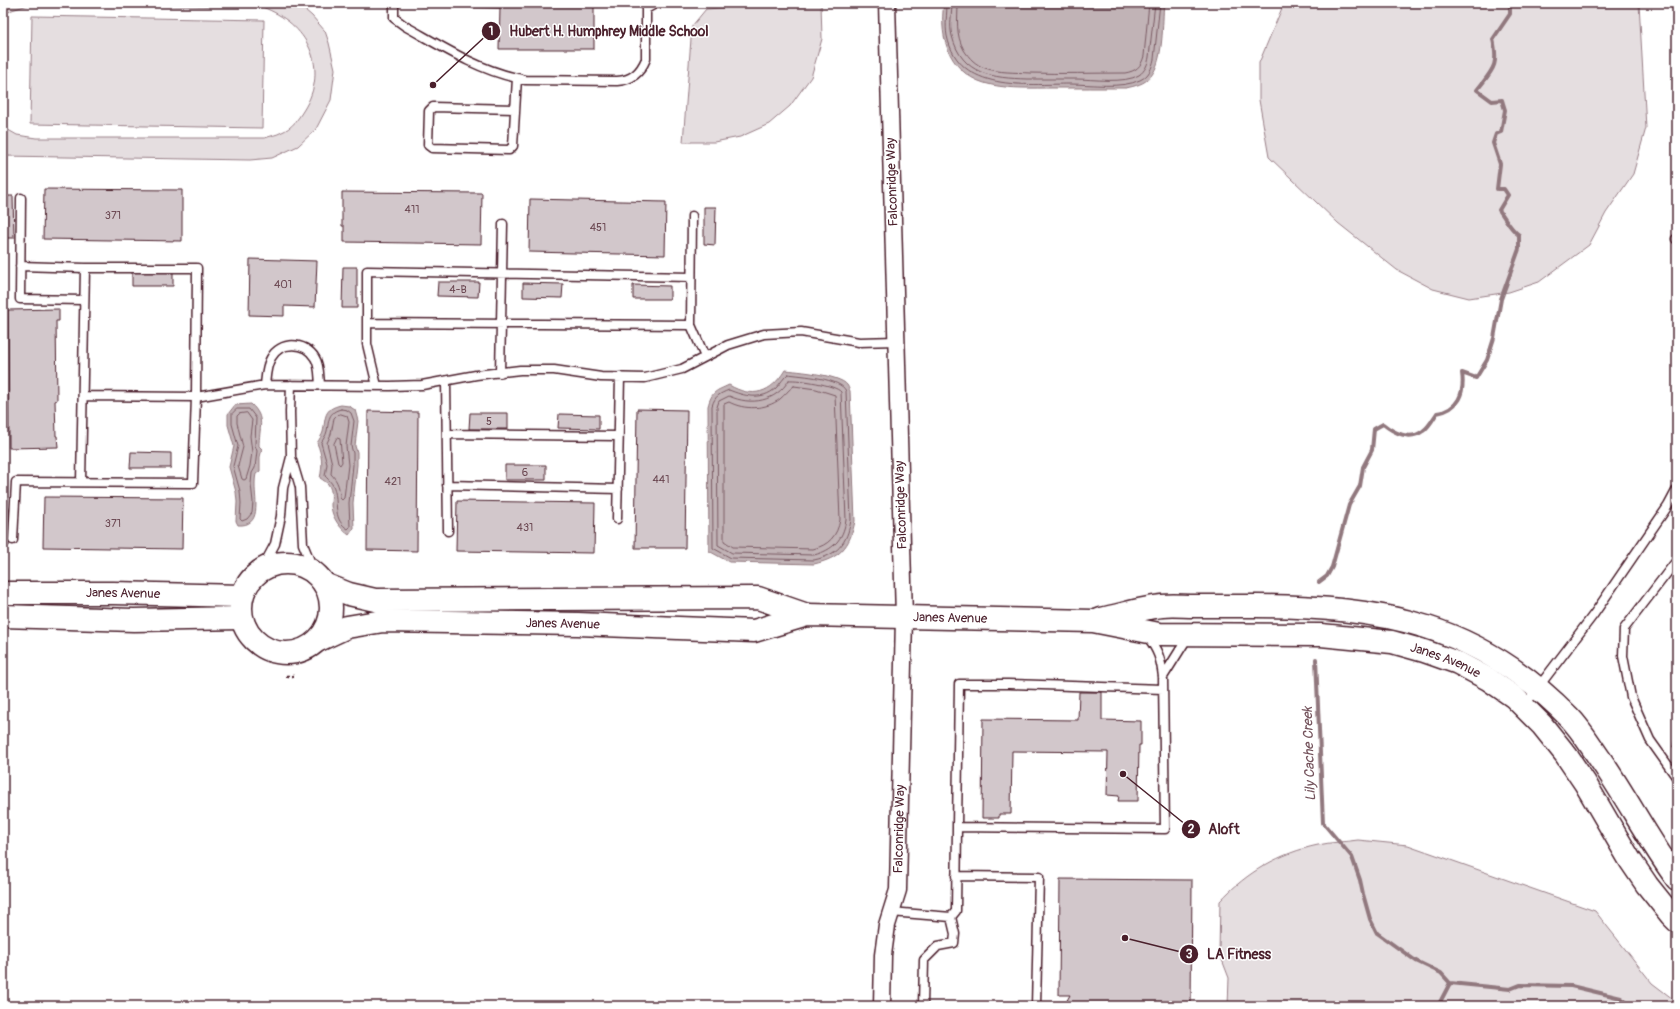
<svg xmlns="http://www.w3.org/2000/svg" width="1680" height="1009" viewBox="0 0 1680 1009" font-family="Pangolin,sans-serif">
  <rect width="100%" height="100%" fill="#fff"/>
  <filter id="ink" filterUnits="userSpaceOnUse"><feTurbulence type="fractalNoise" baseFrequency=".025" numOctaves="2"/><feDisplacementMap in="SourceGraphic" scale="8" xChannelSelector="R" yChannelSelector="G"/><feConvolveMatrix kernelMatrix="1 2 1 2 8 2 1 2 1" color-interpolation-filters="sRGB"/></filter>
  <g filter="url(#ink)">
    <path fill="#e5dee0" stroke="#987e86" d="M 3,3 L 297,3 L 312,16 L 325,31 L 329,43 L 335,69 L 331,100 L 316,129 L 298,146 L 272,158 L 250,160 L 3,156 L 3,127 L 17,135 L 36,138 L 265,138 C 270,136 277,135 282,132 C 292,128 298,119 303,111 C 331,68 307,23 262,7 L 31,4 L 12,10 L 3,15 Z
      M 795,3 L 821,3 L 822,39 L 811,77 L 790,106 L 769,124 L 740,137 L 714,142 L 683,142 L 692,26 L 706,9 Z
      M 1287,3 L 1639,3 L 1646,128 L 1633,174 L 1606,213 L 1589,245 L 1539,282 L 1509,292 L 1469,298 L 1433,289 L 1397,270 L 1338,223 L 1269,157 L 1259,100 L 1259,63 L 1282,8 Z
      M 32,16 L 264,20 L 262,128 L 30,124 Z
      M 1358,840 L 1408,845 L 1595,911 L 1652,983 L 1677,1002 L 1677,1006 L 1228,1006 L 1229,978 L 1219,952 L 1220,901 C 1247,872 1280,853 1318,845 C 1331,842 1345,842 1358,840 Z"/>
    <path fill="#c1b3b6" stroke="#91787e" d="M 944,3 L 1164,3 C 1162,23 1164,60 1151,76 C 1145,84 1135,86 1126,88 C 1102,88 1077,88 1053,88 C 1033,88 1011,89 992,85 C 951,77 938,40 944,3 Z
      M 785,370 C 797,371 840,375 847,385 C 848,386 849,389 850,391 L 855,521 C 850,547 840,558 814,564 L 729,562 L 709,551 L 708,406 C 712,391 716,391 729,385 C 753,399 771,393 785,370 Z
      M 251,404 C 266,418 259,428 259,446 L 262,449 L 260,457 L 260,471 L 256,474 C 255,478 255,482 255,486 C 255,500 262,527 238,525 L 236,521 L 237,502 L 236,492 L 229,467 L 234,446 L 228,425 L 228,414 L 235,405 Z
      M 341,405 L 349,406 L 355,410 L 358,421 L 355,446 L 357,452 L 357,465 L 353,503 L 354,528 L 349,535 C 340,528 332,518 331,506 C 331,498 333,491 328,484 C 326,482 323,480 320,478 C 323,465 322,455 317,443 C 319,440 322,435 323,432 C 326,417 323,409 341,405 Z"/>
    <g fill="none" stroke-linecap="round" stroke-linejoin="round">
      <path stroke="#7a5a63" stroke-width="1" d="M 947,3 C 947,14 945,25 947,36 C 959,93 1026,84 1070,84 C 1090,84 1122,89 1140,80 C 1149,76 1152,68 1154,59 L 1160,3
        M 952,3 C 952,14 949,25 952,36 C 962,75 993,78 1027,79 C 1043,79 1059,79 1076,79 C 1092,79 1125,84 1139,75 C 1145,71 1148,64 1149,57 L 1155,3
        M 958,3 C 958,20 955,34 964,50 C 969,58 976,65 985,68 C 999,73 1015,72 1030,73 C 1062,74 1093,73 1125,73 C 1136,71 1141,67 1144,56 L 1149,3
        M 788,374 C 802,376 840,378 846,391 L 851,520 C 847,544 837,555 814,560 L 731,558 L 713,548 L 712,406 C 715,396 719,394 729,390 C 744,396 762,401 776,388 C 780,384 784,377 788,374 Z
        M 789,380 C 798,379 836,385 841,392 L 846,520 C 843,540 833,550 814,555 L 732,553 L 718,545 L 717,407 L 719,401 L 729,396 C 751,406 776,402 789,380 Z
        M 794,386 L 816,389 L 835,395 L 840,520 C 837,536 829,545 813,549 L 733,547 L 724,541 L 724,404 L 729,402 C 744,410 766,410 780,399 C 785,395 789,389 794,386 Z
        M 237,409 L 249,409 L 256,418 L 255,445 L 257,451 L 255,468 L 252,473 L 251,484 L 253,502 L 252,513 L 247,519 L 242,521 L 240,519 L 241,503 L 240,491 L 233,466 L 238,446 L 232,424 L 232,414 Z
        M 341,409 L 347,410 L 351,413 L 354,421 L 351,446 L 353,453 L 353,465 L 349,503 L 350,527 L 348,529 C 333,520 338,505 335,492 C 334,485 330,481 325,476 L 327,464 L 321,443 C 323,439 326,436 327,431 C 329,420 328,412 341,409 Z
        M 247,413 L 252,420 L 250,436 L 252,452 L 250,466 L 246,479 L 244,480 L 242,479 L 238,466 L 243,447 L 237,423 L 237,416 L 239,414 Z
        M 341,414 L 347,416 L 349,422 L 346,446 L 348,465 L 344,498 L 342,500 L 340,498 C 340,489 338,481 331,474 L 332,464 L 327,443 L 331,434 L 334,418 L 337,415 Z
        M 337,438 L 340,439 L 342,462 L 340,465 L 338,463 L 334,444 Z"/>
      <path stroke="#91787e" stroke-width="4" d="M 1319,582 L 1327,576 L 1332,567 L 1349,505 L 1360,486 L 1363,467 L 1372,450 L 1374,429 L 1383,424 C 1394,433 1410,441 1423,431 C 1429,427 1433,419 1437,413 C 1458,410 1465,393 1462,373 L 1476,378 L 1487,360 L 1494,338 L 1501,299 L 1519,249 L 1519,235 C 1510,229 1506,219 1499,210 L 1508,195 L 1504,189 L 1497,189 L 1500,164 L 1493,143 L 1496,134 L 1501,132 L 1505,110 L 1502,100 L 1492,101 L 1477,90 C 1493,69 1499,67 1493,39 L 1510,14 L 1510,3
        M 1316,659 L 1323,823 L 1352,857 L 1360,880 L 1363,894 L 1370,919 L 1377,933 L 1416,961 L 1441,973 L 1450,983 L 1510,989 L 1520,985 L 1571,986 L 1621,998 L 1631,1006
        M 1438,1006 L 1450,983"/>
    </g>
    <path fill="#d2c7cb" stroke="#4a1f2b" d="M 420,3 L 594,3 L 594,49 L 499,49 L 500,8 L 420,6 Z
      M 44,189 L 182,190 L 182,241 L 43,239 Z
      M 342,192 L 482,193 L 481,244 L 344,242 L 344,226 L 342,226 Z
      M 3,196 L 13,196 L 14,238 L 3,238 Z
      M 530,199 L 666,202 L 665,255 L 529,252 Z
      M 704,207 L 716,207 L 715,245 L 704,244 Z
      M 250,259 L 317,261 L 315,307 L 284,306 L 284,316 L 249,315 Z
      M 343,267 L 357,267 L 357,308 L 342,308 Z
      M 132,270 L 173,270 L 173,286 L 132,286 Z
      M 438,282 L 479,282 L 478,297 L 437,296 Z
      M 523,283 L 563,284 L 562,298 L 523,297 Z
      M 633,285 L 670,286 L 670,299 L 633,299 Z
      M 59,309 L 59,321 L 56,321 L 57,400 L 55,401 L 56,436 L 57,436 L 58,447 L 9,448 L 8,310 Z
      M 637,409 L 687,410 L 685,548 L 635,548 Z
      M 368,411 L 418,412 L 417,551 L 367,550 Z
      M 470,413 L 508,413 L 508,429 L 469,429 Z
      M 559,414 L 599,415 L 599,429 L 558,428 Z
      M 131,452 L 171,453 L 171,468 L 130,468 Z
      M 505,465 L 546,465 L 546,480 L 505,480 Z
      M 44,497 L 183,498 L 182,549 L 43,547 Z
      M 457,501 L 595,503 L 594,553 L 456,551 Z
      M 3,508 L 9,508 L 9,546 L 3,546 Z
      M 1079,692 L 1102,692 L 1102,720 L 1141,721 L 1141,745 L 1139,745 L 1138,801 L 1118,801 L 1119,796 L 1107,795 L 1108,752 L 1012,751 L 1011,814 L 999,814 L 999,818 L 982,818 L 983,719 L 1078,720 Z
      M 1677,729 L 1677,748 L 1673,747 Z
      M 1060,879 L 1192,880 L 1191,1006 L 1064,1006 L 1070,995 L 1059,995 Z"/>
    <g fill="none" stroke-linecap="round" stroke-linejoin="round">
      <g stroke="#4a1f2b" stroke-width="11">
        <path id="lane" d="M 394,3 L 394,18 L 405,26 C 441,46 476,69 517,78
          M 515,109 L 433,107 L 429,111 L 428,145 L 432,148 L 509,150 L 513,146 L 517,78 L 525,80 L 617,81 C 632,80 640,73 646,59 L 646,9 L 657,3
          M 21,198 L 20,299 L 84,300
          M 692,216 L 691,325 L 705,357
          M 1676,239 L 1677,239
          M 20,266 L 85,268
          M 367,323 L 691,325
          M 500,373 L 503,224
          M 446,381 L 448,531
          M 265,385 C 266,377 266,366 271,358 C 280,341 305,341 315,358 C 320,366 319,376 320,385
          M 291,385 L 290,412 L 291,457 L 300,487 L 303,544 L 315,573
          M 377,386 L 367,344 L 367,271 L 691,277
          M 83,396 L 196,397 L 265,385 L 390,386 L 422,385 L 476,375 L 520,370 L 554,370 L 601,377 L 645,378 L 682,369 L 728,345 L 764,334 L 801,332 L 859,342 L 896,341
          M 447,434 L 618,436
          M 447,485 L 618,489
          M 617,519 L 620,377
          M 13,540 L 16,482 L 193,483 L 196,397 L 197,268 L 85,268 L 81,482
          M 1677,560 L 1624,629 L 1623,656 L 1631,697 L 1650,740 L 1677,778
          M 261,570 L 275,544 L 281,516 L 283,488 L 291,457
          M 1163,677 L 1188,637
          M 1524,706 L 1594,614 L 1668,506 L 1677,489
          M 957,827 L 959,684 L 1008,684 L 1163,689
          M 956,876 L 1039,877 L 1036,1006
          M 891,912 L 951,917 L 956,911 L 957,827 L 1165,829 L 1163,677 C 1161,659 1158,650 1147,636
          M 923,1006 L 924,960 L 938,946 L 954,943 L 955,934 L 951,917"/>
      </g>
      <g stroke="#4a1f2b" stroke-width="19">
        <g id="street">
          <path id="s1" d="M 882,1006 L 883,955 L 887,925 L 898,890 L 904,617 L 887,3"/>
        </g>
      </g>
      <g stroke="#4a1f2b" stroke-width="25">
        <g id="secondary">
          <circle cx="286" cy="608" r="45"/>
          <path d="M 324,584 L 349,594 L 375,600 L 758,598 L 807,615"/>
          <path id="s2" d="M 3,593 L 113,593 L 242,596"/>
          <path d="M 3,616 L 134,620 L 241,618"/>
          <path d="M 1101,619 C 1121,615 1142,608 1162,606 C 1173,605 1183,606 1194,606 C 1215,606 1236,606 1257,606 C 1382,607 1477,623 1569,717 C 1581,729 1590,745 1600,759 C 1627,798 1649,841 1677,879"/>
          <path id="s3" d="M 319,640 L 347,627 L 383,621 L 578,624 L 754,631 L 807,615 L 1093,621 L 1159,634 L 1321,635 L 1392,642 L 1424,651 L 1458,663 L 1488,679 L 1514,697 L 1542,725 L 1566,755 L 1585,783 L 1630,860 L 1647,885 L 1671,915 L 1677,921"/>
        </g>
      </g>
      <path stroke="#4a1f2b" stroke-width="2.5" stroke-dasharray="3 3" stroke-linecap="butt" d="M 286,676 L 294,676"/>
      <use href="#lane" stroke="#fff" stroke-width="8"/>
      <use href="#street" stroke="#fff" stroke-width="16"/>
      <use href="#secondary" stroke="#fff" stroke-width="22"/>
    </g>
  </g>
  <g text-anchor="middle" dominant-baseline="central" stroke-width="3" stroke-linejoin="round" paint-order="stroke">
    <g font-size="11" fill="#6c4953">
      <text x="412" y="209">411</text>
      <text x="113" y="215">371</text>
      <text x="598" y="227">451</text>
      <text x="283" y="284">401</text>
      <text x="458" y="289">4-B</text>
      <text x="489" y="421">5</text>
      <text x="525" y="472">6</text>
      <text x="661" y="479">441</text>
      <text x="393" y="481">421</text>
      <text x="113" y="523">371</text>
      <text x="525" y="527">431</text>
    </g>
    <g font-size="13" fill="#4a1f2b" stroke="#fff">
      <text transform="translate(892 182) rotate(-92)">Falconridge Way</text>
      <text transform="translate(901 505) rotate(-92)">Falconridge Way</text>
      <text stroke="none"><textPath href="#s2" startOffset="120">Janes Avenue</textPath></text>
      <text stroke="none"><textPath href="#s3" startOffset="637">Janes Avenue</textPath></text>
      <text stroke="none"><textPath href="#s3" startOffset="247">Janes Avenue</textPath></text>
      <text stroke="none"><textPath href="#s3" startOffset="1137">Janes Avenue</textPath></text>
      <text stroke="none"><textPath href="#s1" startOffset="179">Falconridge Way</textPath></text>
    </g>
    <g font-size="14" font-style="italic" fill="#74535c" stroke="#fff">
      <text transform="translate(1309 754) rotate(-92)">Lily Cache Creek</text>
    </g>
  </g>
  <path fill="none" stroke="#4a1f2b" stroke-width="1.5" d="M433 85L491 31M1123 774L1191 829M1125 938L1189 954"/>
  <g fill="#4a1f2b" stroke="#fff" stroke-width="1.5">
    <circle cx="433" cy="85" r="4"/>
    <circle cx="1123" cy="774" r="4"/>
    <circle cx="1125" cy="938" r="4"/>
    <circle cx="491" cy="31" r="10"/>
    <circle cx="1191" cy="829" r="10"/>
    <circle cx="1189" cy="954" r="10"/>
  </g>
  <g font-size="12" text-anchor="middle" font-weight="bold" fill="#fff">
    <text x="491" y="35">1</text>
    <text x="1191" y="833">2</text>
    <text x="1189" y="958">3</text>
  </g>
  <g font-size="14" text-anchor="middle" font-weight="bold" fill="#4a1f2b" stroke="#fff" stroke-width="3" stroke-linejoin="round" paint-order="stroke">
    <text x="609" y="36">Hubert H. Humphrey Middle School</text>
    <text x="1224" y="834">Aloft</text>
    <text x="1239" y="959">LA Fitness</text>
  </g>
  <rect width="1680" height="1009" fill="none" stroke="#fff" stroke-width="16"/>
  <rect x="8" y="8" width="1664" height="993" fill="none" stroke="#4a1f2b" stroke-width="1.5" filter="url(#ink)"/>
</svg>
